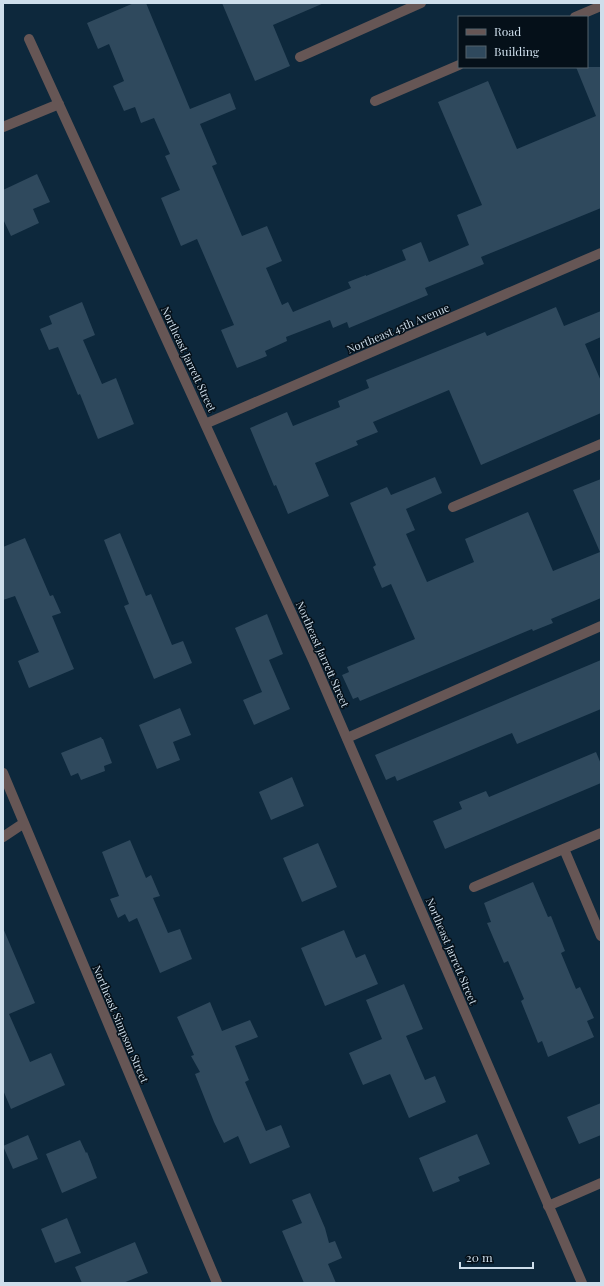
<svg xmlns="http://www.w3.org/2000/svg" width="604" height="1286" viewBox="0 0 604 1286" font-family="'Playfair Display',serif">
  <rect width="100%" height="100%" fill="#0d283c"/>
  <path fill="#2f495d" d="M 134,3 L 146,3 L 190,109 L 230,93 L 236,109 L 200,124 L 217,164 L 212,166 L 242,236 L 267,226 L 282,261 L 266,268 L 282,305 L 288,302 L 293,312 L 351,288 L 348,282 L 366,275 L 366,276 L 406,260 L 402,250 L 421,242 L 429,262 L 469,245 L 457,215 L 482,205 L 438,102 L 488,81 L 517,149 L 596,116 L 576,67 L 601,67 L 601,208 L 481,257 L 484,264 L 425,288 L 428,295 L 349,328 L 347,322 L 333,328 L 330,320 L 286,337 L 287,341 L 265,351 L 267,356 L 237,368 L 221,330 L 234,325 L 197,239 L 181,246 L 161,198 L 180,190 L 165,156 L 170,154 L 154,118 L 141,123 L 135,107 L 124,111 L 113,86 L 124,81 L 109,44 L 98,49 L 87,23 Z
    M 222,3 L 324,3 L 273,25 L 290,66 L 255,81 Z
    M 37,174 L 50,202 L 33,209 L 39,223 L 11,236 L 3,219 L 3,190 Z
    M 82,302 L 95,335 L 83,340 L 102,384 L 116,378 L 134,424 L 98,439 L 80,394 L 78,395 L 58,347 L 49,350 L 40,329 L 52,324 L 49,316 Z
    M 556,307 L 564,326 L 601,311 L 601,337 L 585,344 L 601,381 L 601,413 L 481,465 L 449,390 L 373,422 L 378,432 L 356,441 L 358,445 L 315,463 L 329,496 L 288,514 L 276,485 L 274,486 L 250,428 L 287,412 L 293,426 L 340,407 L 338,401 L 369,388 L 366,380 L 485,332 L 487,336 Z
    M 435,477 L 442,493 L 406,509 L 415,530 L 406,534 L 427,582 L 474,562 L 465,539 L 528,512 L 553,571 L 600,552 L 573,490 L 601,479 L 601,598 L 551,619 L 553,623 L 533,631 L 532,629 L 360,701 L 358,697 L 353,699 L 342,675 L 349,672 L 347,667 L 415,639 L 391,584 L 382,588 L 373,567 L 376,565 L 350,503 L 387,487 L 391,495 Z
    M 120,533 L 146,596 L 151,594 L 172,645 L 183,641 L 192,663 L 154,679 L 124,606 L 129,604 L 104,540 Z
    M 25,538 L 50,596 L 53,595 L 61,613 L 52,616 L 74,669 L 29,688 L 18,661 L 39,652 L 15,596 L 3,600 L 3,547 Z
    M 267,614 L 283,654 L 269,660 L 290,709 L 254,725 L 243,700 L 262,692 L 235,628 Z
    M 601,660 L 601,709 L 517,744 L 512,733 L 397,781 L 395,776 L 386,780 L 375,755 Z
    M 180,708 L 191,735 L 173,742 L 180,760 L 157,769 L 139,725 Z
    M 101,737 L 102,739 L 103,739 L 112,763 L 104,766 L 105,771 L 81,780 L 78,773 L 71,776 L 61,753 Z
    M 596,752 L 601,764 L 601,783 L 445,849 L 433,821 L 462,809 L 459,802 L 486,791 L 489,797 Z
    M 292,777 L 304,806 L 271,820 L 259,792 Z
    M 130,840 L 146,878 L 151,875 L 160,896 L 153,898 L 168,933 L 180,929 L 192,959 L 160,973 L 137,918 L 129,922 L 125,914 L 118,918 L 110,899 L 119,896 L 102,852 Z
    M 318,843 L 337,887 L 302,902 L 283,858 Z
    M 533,882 L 548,917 L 551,916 L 565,951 L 561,953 L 576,989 L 580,987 L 594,1018 L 587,1021 L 594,1037 L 548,1057 L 542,1041 L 538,1043 L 521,1001 L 524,999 L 508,961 L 504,963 L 487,923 L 491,922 L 484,903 Z
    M 3,928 L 35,1003 L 9,1014 L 30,1062 L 51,1053 L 65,1085 L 11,1109 L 3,1090 Z
    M 344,930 L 356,958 L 365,954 L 378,984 L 325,1006 L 301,948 Z
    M 404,984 L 423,1029 L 406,1036 L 425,1080 L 435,1076 L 446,1102 L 409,1118 L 390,1074 L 363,1085 L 349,1053 L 382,1039 L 366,1000 Z
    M 210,1002 L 222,1031 L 250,1020 L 258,1037 L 235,1046 L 249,1080 L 245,1082 L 266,1131 L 281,1125 L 290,1147 L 250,1164 L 238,1136 L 224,1143 L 214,1122 L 195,1074 L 200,1072 L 191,1056 L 194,1055 L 177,1017 Z
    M 601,1103 L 601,1135 L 579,1144 L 567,1117 Z
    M 477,1134 L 490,1164 L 458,1177 L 460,1181 L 433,1192 L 419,1158 Z
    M 28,1135 L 38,1159 L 13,1169 L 3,1146 Z
    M 80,1140 L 86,1153 L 87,1152 L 97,1178 L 62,1193 L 46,1154 Z
    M 310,1193 L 325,1228 L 329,1243 L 335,1241 L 342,1258 L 328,1264 L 336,1283 L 304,1283 L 282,1231 L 302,1223 L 292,1200 Z
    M 67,1218 L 81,1253 L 55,1263 L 41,1229 Z
    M 135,1242 L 148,1273 L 123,1283 L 82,1283 L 75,1267 Z"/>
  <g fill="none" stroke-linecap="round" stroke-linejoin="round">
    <path stroke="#665655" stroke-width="10" d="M 575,17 L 601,6
      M 300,57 L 421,3
      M 375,101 L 459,65
      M 453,507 L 601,444
      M 347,738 L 601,626
      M 564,849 L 601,936
      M 474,887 L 601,833
      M 548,1206 L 601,1183"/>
    <path stroke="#665655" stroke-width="10" d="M 29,39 L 313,660 L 582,1283
      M 3,127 L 59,104
      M 205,424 L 601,253
      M 3,773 L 217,1283
      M 3,837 L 24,823"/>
  </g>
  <g text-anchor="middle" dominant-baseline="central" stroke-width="3" stroke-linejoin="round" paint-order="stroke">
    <g font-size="11" fill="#cedeeb" stroke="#051019">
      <text transform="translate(398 328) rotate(-23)">Northeast 45th Avenue</text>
      <text transform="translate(189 359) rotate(65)">Northeast Jarrett Street</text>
      <text transform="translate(323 654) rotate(66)">Northeast Jarrett Street</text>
      <text transform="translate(452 951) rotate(67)">Northeast Jarrett Street</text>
      <text transform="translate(121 1024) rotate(67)">Northeast Simpson Street</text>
    </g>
  </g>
  <rect width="604" height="1286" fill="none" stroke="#cedeeb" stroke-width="8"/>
  <rect x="458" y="16" width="130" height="52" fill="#051019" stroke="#55626d"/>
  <rect x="466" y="29" width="20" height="6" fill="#665655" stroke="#55626d"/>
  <text x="494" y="36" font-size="12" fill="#cedeeb">Road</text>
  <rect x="466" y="46" width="20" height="12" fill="#2f495d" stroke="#55626d"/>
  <text x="494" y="56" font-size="12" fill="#cedeeb">Building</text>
  <path d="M460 1262v6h73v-6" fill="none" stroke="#cedeeb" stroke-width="2"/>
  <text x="466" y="1262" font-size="12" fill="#cedeeb" stroke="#051019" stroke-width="3" paint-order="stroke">20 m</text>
</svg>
